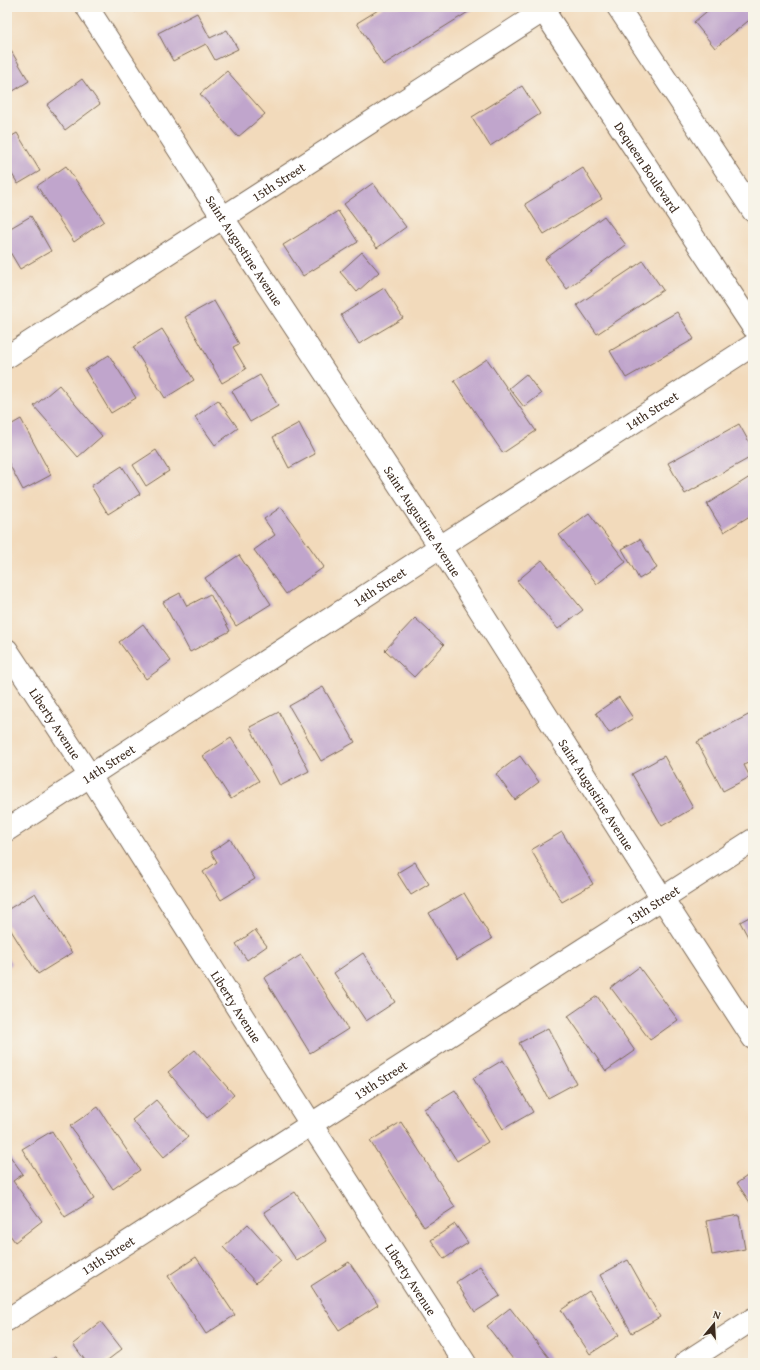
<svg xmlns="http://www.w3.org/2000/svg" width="760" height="1370" viewBox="0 0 760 1370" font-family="'Gentium Book Plus',serif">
  <rect width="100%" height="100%" fill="#f7f3e8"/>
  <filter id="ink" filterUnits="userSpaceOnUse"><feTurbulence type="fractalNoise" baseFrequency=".025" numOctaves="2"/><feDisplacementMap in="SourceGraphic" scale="8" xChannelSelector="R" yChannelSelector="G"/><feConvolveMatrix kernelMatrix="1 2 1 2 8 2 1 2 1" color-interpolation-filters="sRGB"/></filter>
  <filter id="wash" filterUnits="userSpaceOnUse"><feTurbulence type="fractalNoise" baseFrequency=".012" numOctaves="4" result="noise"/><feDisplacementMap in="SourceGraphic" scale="16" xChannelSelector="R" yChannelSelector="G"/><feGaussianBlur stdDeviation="0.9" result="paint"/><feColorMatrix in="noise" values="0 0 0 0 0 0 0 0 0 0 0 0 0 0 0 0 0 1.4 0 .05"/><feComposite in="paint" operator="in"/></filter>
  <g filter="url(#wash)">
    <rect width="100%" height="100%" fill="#f2dabb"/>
    <g id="blocks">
      <path fill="#c0a5cc" d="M 132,7 L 143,7 L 135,12 Z
        M 383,7 L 471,7 L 473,9 L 383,65 L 357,23 Z
        M 712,7 L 753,7 L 753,17 L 715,48 L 694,22 Z
        M 197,13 L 210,38 L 227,30 L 238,49 L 215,60 L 206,44 L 173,61 L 158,33 Z
        M 7,44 L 29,81 L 7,95 Z
        M 227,71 L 265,114 L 238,137 L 200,94 Z
        M 82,79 L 100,104 L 65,130 L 47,105 Z
        M 522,86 L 540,114 L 490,146 L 472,117 Z
        M 17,133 L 40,171 L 18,184 L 7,166 L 7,139 Z
        M 66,166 L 104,221 L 74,242 L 37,186 Z
        M 583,168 L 602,199 L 544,234 L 525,204 Z
        M 373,183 L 406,227 L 377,248 L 344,204 Z
        M 338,211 L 358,242 L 303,276 L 283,245 Z
        M 31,216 L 51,251 L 20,269 L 7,247 L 7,230 Z
        M 604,216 L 626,245 L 567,289 L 545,259 Z
        M 362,252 L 379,272 L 357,292 L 340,272 Z
        M 643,261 L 663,290 L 597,334 L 577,305 Z
        M 384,288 L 403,318 L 359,344 L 341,315 Z
        M 214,301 L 239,344 L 233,347 L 246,369 L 222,383 L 185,317 Z
        M 677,312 L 694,339 L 626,378 L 610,351 Z
        M 162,329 L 194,380 L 165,398 L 133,347 Z
        M 109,355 L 136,398 L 111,413 L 85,370 Z
        M 487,359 L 536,431 L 503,453 L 454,381 Z
        M 526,374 L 541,394 L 524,407 L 509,388 Z
        M 260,375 L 278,406 L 250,422 L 232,391 Z
        M 59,385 L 102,436 L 78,457 L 34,406 Z
        M 218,400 L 238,428 L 215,445 L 195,417 Z
        M 21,419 L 51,475 L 23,490 L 7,460 L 7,427 Z
        M 299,423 L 315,454 L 289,468 L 273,437 Z
        M 739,424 L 753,449 L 753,456 L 685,494 L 668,463 Z
        M 156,450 L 169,471 L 146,486 L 133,465 Z
        M 122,466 L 140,494 L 108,514 L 91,486 Z
        M 753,475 L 753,514 L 724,532 L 707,504 Z
        M 281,507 L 324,567 L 286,594 L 254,550 L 275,535 L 264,519 Z
        M 589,513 L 626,562 L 597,584 L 559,535 Z
        M 640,539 L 657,568 L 639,579 L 622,549 Z
        M 239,555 L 271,604 L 236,626 L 205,578 Z
        M 542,560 L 583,610 L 558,629 L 517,581 Z
        M 180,593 L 187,606 L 210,594 L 230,631 L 190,652 L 163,602 Z
        M 415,618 L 444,645 L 414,677 L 385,650 Z
        M 143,624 L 171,661 L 146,679 L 119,642 Z
        M 323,687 L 355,742 L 321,761 L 289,706 Z
        M 619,697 L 633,718 L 609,733 L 596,713 Z
        M 279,712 L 309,771 L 280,786 L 250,727 Z
        M 752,713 L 753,760 L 744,765 L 750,777 L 723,791 L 697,742 Z
        M 231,738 L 259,781 L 231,799 L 203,756 Z
        M 520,756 L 539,782 L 515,800 L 496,774 Z
        M 664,756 L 693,808 L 662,826 L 632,774 Z
        M 562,832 L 593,884 L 562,902 L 531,850 Z
        M 230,839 L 255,879 L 221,900 L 203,872 L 217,862 L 211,852 Z
        M 415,862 L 429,884 L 411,895 L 397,873 Z
        M 35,893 L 72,953 L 38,974 L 7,924 L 7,910 Z
        M 464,893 L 492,939 L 457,960 L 429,913 Z
        M 753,915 L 753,946 L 740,922 Z
        M 255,930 L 267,946 L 247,960 L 236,944 Z
        M 363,953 L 395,1002 L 366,1021 L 334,973 Z
        M 301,955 L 348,1029 L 310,1053 L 264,978 Z
        M 7,957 L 12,964 L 7,968 Z
        M 639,967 L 678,1020 L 650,1040 L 611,988 Z
        M 597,996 L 635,1051 L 606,1071 L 568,1016 Z
        M 548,1028 L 576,1083 L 548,1098 L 519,1043 Z
        M 195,1050 L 234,1095 L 207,1118 L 168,1072 Z
        M 503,1060 L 533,1112 L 503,1129 L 473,1078 Z
        M 455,1090 L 488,1142 L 457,1161 L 424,1109 Z
        M 156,1100 L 188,1137 L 164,1157 L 132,1120 Z
        M 98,1107 L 140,1170 L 113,1189 L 70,1126 Z
        M 401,1122 L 455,1207 L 424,1227 L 370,1141 Z
        M 52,1131 L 94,1199 L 65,1217 L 22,1149 Z
        M 7,1152 L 23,1174 L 13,1181 L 42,1221 L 15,1242 L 7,1231 Z
        M 753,1172 L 753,1207 L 737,1183 Z
        M 295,1192 L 327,1241 L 297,1261 L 264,1212 Z
        M 739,1215 L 745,1249 L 712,1255 L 706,1221 Z
        M 248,1224 L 281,1261 L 256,1283 L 223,1247 Z
        M 455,1224 L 468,1243 L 444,1259 L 431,1240 Z
        M 196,1257 L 235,1315 L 206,1334 L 168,1276 Z
        M 628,1260 L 660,1317 L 632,1333 L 600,1275 Z
        M 349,1262 L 378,1305 L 339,1330 L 311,1286 Z
        M 480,1266 L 500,1296 L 475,1312 L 456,1282 Z
        M 589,1291 L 619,1335 L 590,1354 L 561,1310 Z
        M 510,1308 L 553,1363 L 516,1363 L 487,1326 Z
        M 101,1322 L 122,1349 L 104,1363 L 87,1363 L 73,1344 Z
        M 56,1356 L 61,1363 L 46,1363 Z"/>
    </g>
  </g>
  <g filter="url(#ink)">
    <use href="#blocks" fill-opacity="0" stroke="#7b6855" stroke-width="1"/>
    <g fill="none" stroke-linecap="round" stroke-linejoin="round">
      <g stroke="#7b6855" stroke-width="24">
        <g id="minor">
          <path id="s1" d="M 87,7 L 223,218 L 440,547 L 662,898 L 753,1038"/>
          <path id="s2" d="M 541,7 L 753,327"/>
          <path d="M 618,7 L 753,211"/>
          <path id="s3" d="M 7,357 L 549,7"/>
          <path id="s4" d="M 7,650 L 90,776 L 311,1124 L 465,1363"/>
          <path id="s5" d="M 7,830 L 440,547 L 753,345"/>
          <path id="s6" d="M 7,1320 L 753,840"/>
          <path d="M 685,1363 L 753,1319"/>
        </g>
      </g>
      <use href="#minor" stroke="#fff" stroke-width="22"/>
    </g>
  </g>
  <g text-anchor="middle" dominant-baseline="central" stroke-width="4" stroke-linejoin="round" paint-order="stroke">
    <g font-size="13" fill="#3b2a1e" stroke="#f7f3e8">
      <text stroke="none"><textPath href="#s2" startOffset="192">Dequeen Boulevard</textPath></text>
      <text stroke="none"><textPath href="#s3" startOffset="323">15th Street</textPath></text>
      <text stroke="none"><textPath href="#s1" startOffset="290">Saint Augustine Avenue</textPath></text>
      <text stroke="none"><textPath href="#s5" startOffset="769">14th Street</textPath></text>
      <text stroke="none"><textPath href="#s1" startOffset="614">Saint Augustine Avenue</textPath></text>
      <text stroke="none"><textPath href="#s5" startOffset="445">14th Street</textPath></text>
      <text stroke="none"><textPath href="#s4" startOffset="88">Liberty Avenue</textPath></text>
      <text stroke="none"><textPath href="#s5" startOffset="121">14th Street</textPath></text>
      <text stroke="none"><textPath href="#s1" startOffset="938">Saint Augustine Avenue</textPath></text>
      <text stroke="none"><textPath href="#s6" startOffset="768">13th Street</textPath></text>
      <text stroke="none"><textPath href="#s4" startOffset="424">Liberty Avenue</textPath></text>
      <text stroke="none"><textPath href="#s6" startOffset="444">13th Street</textPath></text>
      <text stroke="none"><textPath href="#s6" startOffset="120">13th Street</textPath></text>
      <text stroke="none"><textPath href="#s4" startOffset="748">Liberty Avenue</textPath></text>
    </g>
  </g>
  <rect width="760" height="1370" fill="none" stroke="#f7f3e8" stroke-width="24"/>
  <g transform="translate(714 1324) rotate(18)" stroke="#f7f3e8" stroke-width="3" paint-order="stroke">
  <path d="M0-3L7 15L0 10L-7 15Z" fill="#3b2a1e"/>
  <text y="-6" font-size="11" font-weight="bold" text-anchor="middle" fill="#3b2a1e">N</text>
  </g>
</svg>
